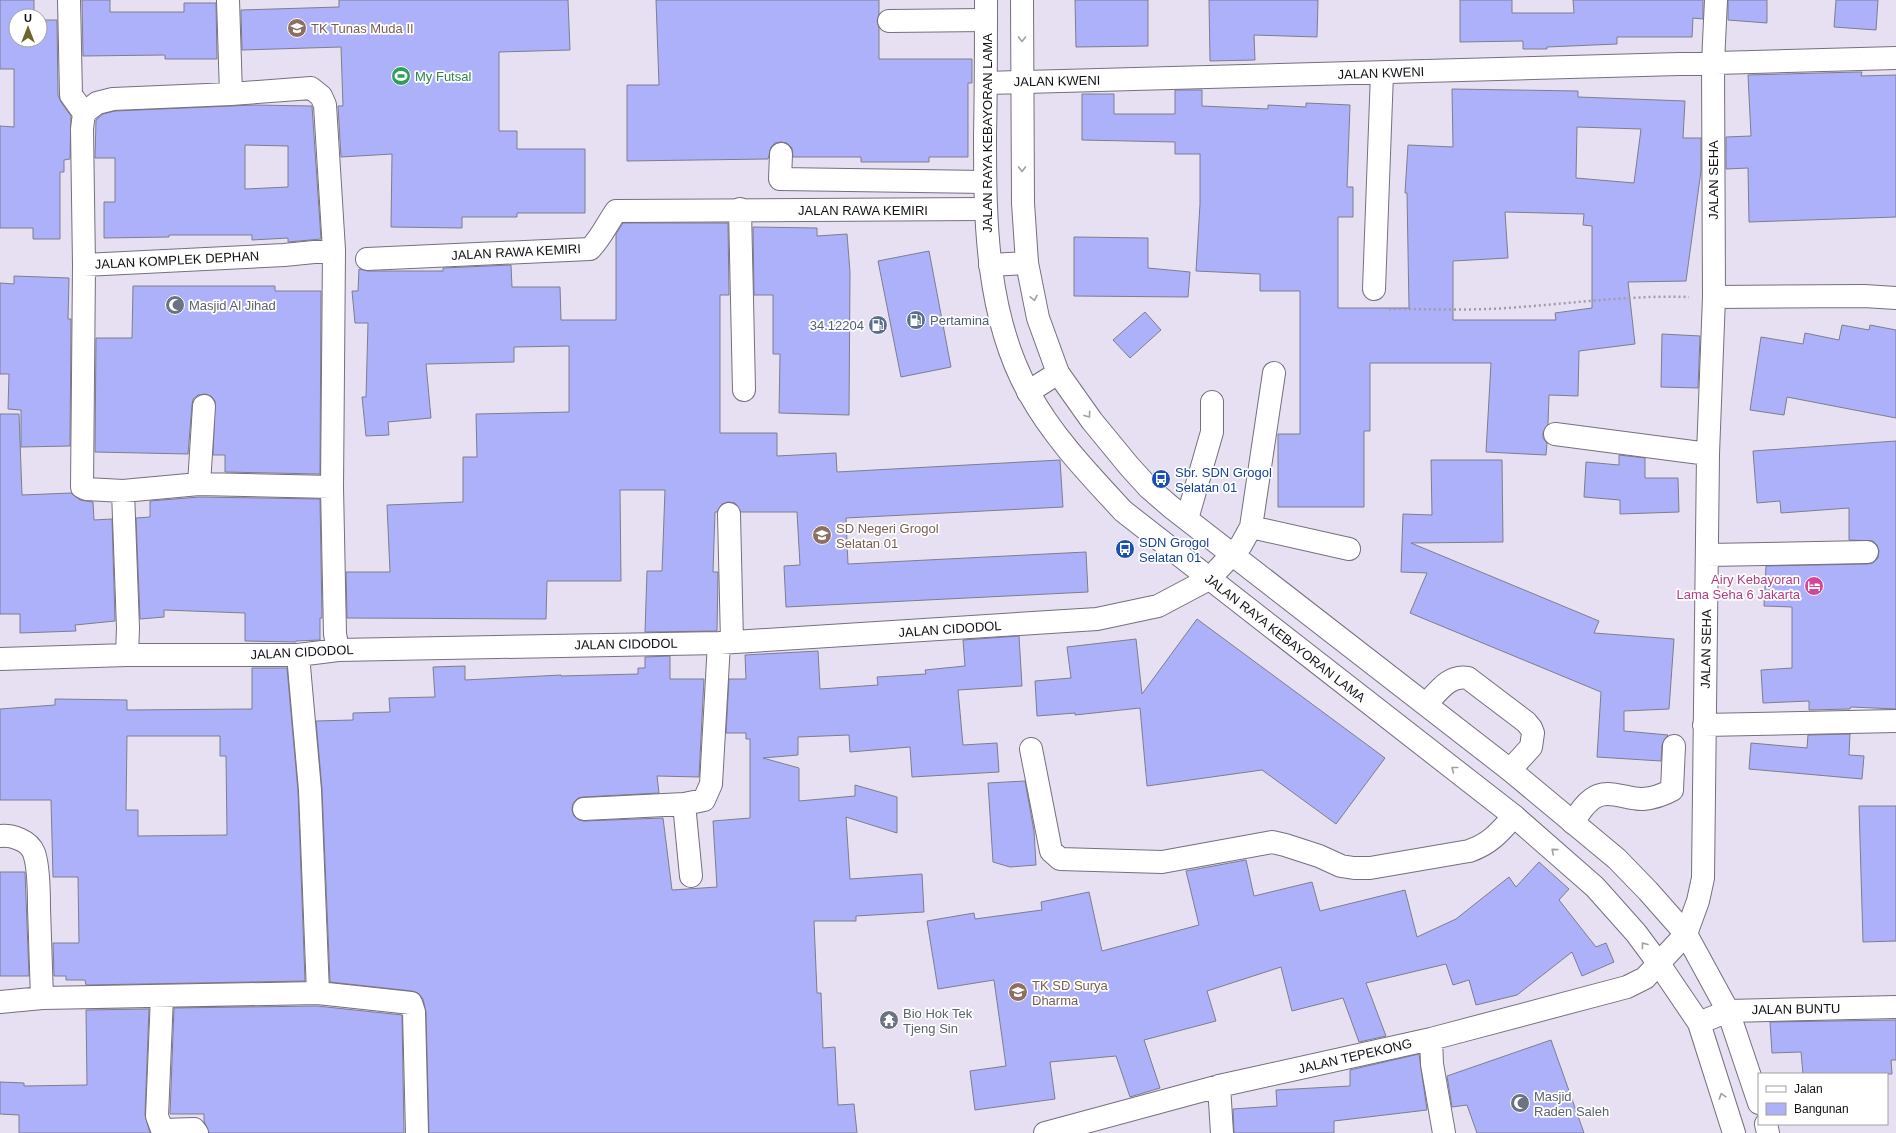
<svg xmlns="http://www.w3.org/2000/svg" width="1896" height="1133" viewBox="0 0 1896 1133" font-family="Arial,sans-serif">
  <rect width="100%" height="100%" fill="#e7e0f2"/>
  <path fill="#adb1f9" stroke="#7c7e8d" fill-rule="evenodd" d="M 0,0 L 34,0 L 34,16 L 16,16 L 16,40 L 40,40 L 40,20 L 57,20 L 58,95 L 61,102 L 71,116 L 70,159 L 64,160 L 64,172 L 60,172 L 60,239 L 33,239 L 33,228 L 0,228 L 0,126 L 14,127 L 14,69 L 0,69 Z
    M 82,0 L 110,0 L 110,12 L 184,12 L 184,3 L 216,3 L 217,59 L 165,59 L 165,55 L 83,56 Z
    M 339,0 L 568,0 L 570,50 L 499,52 L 499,131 L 517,131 L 517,149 L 585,149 L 585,213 L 517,213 L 517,217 L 462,217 L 462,228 L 391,227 L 392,154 L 341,157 L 338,106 L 343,106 L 341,47 L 242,50 L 241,10 L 339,7 Z
    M 656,0 L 879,0 L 879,14 L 877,21 L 879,28 L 879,59 L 972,59 L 972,83 L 968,83 L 968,157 L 929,157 L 929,162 L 861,162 L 861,157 L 793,157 L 792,148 L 787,143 L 781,142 L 775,143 L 771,147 L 768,159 L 627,161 L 627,85 L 659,85 Z
    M 1075,0 L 1148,0 L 1148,46 L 1076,47 Z
    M 1209,0 L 1318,0 L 1317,37 L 1254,35 L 1255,60 L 1210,61 Z
    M 1460,0 L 1512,0 L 1512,13 L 1574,13 L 1573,0 L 1703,0 L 1703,19 L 1693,18 L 1692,37 L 1617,37 L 1617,44 L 1547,47 L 1547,49 L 1523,49 L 1523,41 L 1460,42 Z
    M 1728,0 L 1767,0 L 1767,23 L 1728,20 Z
    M 1836,0 L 1878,0 L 1876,30 L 1834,27 Z
    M 1857,72 L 1862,72 L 1861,76 L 1896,75 L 1896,217 L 1749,222 L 1748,168 L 1726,169 L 1726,137 L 1751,136 L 1748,75 Z
    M 1452,89 L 1578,91 L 1578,97 L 1685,101 L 1683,138 L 1701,138 L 1701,171 L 1686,281 L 1628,282 L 1635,344 L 1579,351 L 1578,396 L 1549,395 L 1548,424 L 1543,433 L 1543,438 L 1547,443 L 1546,455 L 1486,452 L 1491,363 L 1370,363 L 1370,431 L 1364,431 L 1364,507 L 1278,507 L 1278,434 L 1300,434 L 1300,291 L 1260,291 L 1260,274 L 1196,271 L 1200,204 L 1200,154 L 1175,154 L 1175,142 L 1082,140 L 1082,94 L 1114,94 L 1114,114 L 1175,114 L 1175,90 L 1202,90 L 1202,106 L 1268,109 L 1268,105 L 1306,107 L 1306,103 L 1350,105 L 1347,187 L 1353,187 L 1353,217 L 1338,217 L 1338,308 L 1409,308 L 1407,193 L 1405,193 L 1408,145 L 1453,147 ZM 1577,127 L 1641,129 L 1634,183 L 1576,178 ZM 1505,212 L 1584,214 L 1583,225 L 1592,226 L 1592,308 L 1555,313 L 1556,320 L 1453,320 L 1453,261 L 1508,258 Z
    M 254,105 L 312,106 L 321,239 L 288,242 L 288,238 L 252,240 L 252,235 L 169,235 L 169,237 L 104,238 L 104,202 L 115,202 L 115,158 L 95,158 L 96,120 L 103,114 L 115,111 ZM 245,145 L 288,146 L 288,187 L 245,189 Z
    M 623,223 L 728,223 L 729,295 L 720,295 L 720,433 L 777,433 L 777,456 L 836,453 L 837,472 L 1060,460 L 1063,507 L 846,518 L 848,564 L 1086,552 L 1088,592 L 786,607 L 784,566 L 800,565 L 797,512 L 741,512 L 735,503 L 728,502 L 722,504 L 717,512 L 715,512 L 713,572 L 718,572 L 717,631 L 645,632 L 647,571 L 662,571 L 665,490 L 620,490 L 621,581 L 547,581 L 546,619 L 347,618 L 346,572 L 390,572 L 387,505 L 463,502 L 463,457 L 477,457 L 476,414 L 569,412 L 569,346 L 514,347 L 514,362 L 426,364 L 431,418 L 388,422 L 389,435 L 366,436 L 362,397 L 366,397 L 368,323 L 355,323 L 352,291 L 358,291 L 359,269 L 368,271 L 443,271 L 443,268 L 511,265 L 512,287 L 560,287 L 561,320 L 616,320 L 616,234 Z
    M 753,227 L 817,228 L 817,236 L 847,234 L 850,272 L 849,415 L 779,413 L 780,354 L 773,354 L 773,295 L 754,295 Z
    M 1074,237 L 1148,238 L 1148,268 L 1190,272 L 1188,297 L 1074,296 Z
    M 929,251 L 951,367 L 901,377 L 878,261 Z
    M 14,276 L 69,278 L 68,319 L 71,319 L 70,446 L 21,447 L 21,410 L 8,409 L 9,374 L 0,374 L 0,283 L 14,284 Z
    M 133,286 L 275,286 L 275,291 L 321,291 L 320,474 L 225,472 L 225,455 L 213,455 L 215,401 L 211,396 L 205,394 L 198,395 L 193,399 L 192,405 L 188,454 L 95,452 L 96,338 L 132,338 Z
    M 1145,312 L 1161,330 L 1130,358 L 1113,340 Z
    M 1842,325 L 1869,330 L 1870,325 L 1896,330 L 1896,418 L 1787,397 L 1784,415 L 1750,410 L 1761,337 L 1803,344 L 1805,333 L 1839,340 Z
    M 1662,334 L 1700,336 L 1698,388 L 1661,387 Z
    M 0,414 L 19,414 L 22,495 L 71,493 L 80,500 L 93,502 L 94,520 L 112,519 L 115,621 L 75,625 L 76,631 L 20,633 L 20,614 L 0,614 Z
    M 1896,441 L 1896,709 L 1851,707 L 1850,709 L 1809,710 L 1809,701 L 1763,703 L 1761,670 L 1792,668 L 1792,607 L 1764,606 L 1766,566 L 1867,564 L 1873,563 L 1878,558 L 1879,551 L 1877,545 L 1873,541 L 1849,540 L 1849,508 L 1781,513 L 1780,501 L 1757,503 L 1753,451 Z
    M 1619,455 L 1645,458 L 1645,478 L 1678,478 L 1679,512 L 1620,514 L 1620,500 L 1584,497 L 1586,462 L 1619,465 Z
    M 1431,460 L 1502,460 L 1503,542 L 1411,543 L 1599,621 L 1594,633 L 1674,639 L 1669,709 L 1624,711 L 1624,731 L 1668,735 L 1662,745 L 1661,761 L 1597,757 L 1601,692 L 1410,613 L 1427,573 L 1401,572 L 1403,514 L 1432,515 Z
    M 199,497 L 320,499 L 322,618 L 320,618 L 320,640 L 296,641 L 296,642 L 245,641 L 245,613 L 164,610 L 164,617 L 140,619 L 136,518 L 150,517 L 150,501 Z
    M 1197,619 L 1385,758 L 1336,824 L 1262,770 L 1147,786 L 1140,708 L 1075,715 L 1075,713 L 1037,716 L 1035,681 L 1071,678 L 1067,647 L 1136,639 L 1142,694 Z
    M 1019,636 L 1022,686 L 958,690 L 963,745 L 997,743 L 999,772 L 912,777 L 910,747 L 850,752 L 849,735 L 798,737 L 798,755 L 763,758 L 799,768 L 799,801 L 855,796 L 855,785 L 897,797 L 897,833 L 846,817 L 850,879 L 922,874 L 924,912 L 856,916 L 856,921 L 814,921 L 817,993 L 821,993 L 823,1048 L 835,1047 L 838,1105 L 854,1104 L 857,1133 L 429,1133 L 426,1012 L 423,999 L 418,993 L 412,991 L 330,982 L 322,789 L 316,721 L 353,720 L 353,713 L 390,712 L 389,698 L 435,697 L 433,667 L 465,666 L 465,680 L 561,675 L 561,676 L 638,674 L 638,668 L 645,668 L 645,657 L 670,656 L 670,679 L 704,679 L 699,777 L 657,776 L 659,793 L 583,797 L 578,798 L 573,803 L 572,810 L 574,816 L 579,820 L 584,821 L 663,818 L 672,890 L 717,887 L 713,821 L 750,818 L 750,739 L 746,739 L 746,733 L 726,733 L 729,679 L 746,679 L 745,655 L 818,651 L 820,689 L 878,685 L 877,677 L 926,674 L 925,670 L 965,666 L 963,640 Z
    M 252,668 L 287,668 L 298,791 L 305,981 L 86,985 L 85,980 L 66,980 L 66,976 L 54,976 L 53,943 L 79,943 L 78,877 L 53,877 L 51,800 L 0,800 L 0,709 L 55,705 L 55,699 L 127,700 L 127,710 L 252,709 ZM 127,736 L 220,736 L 220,756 L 226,756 L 227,835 L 138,836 L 138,810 L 126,810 Z
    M 1850,734 L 1849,755 L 1864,756 L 1862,779 L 1749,769 L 1751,743 L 1807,748 L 1808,735 Z
    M 1025,781 L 1034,831 L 1036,865 L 1010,867 L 993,862 L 988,783 Z
    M 1859,806 L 1896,806 L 1896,941 L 1863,942 Z
    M 1246,860 L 1254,896 L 1312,882 L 1320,911 L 1405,890 L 1417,937 L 1456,919 L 1509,877 L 1516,887 L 1539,862 L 1569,889 L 1559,900 L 1596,947 L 1606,943 L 1614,962 L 1582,976 L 1572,952 L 1517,995 L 1476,1005 L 1469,980 L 1453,985 L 1446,964 L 1366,983 L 1386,1036 L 1359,1042 L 1343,998 L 1292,1011 L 1281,967 L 1207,991 L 1216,1021 L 1144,1040 L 1160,1088 L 1130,1097 L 1116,1056 L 1050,1062 L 1055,1099 L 975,1110 L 970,1071 L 1006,1066 L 994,980 L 938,989 L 927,921 L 974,913 L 975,919 L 1042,910 L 1041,902 L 1089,892 L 1102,951 L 1199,925 L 1186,871 Z
    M 0,872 L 25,872 L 29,976 L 0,976 Z
    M 317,1006 L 402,1015 L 404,1133 L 209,1133 L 204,1121 L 204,1114 L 170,1114 L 174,1008 Z
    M 149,1009 L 145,1115 L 150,1133 L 19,1133 L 19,1115 L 0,1114 L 0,1082 L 24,1083 L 24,1086 L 87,1085 L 86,1010 Z
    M 1896,1020 L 1896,1060 L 1891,1060 L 1892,1074 L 1803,1074 L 1801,1052 L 1772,1053 L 1770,1022 Z
    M 1551,1040 L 1584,1133 L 1477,1133 L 1467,1105 L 1452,1107 L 1447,1076 Z
    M 1419,1054 L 1427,1110 L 1334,1121 L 1334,1133 L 1234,1133 L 1233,1109 L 1277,1106 L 1276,1090 L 1350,1086 L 1350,1070 Z"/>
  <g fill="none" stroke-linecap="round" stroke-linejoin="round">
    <g stroke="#756f7e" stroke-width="24">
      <path id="minor" d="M 69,0 L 71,95 L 84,113
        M 228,0 L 231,94
        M 889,21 L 986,20
        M 986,83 L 1896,58
        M 781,154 L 780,179 L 985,182
        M 740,209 L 744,390
        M 367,259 L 590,249 C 601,238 607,224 616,211 L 985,209
        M 84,265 L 284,255 L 334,250
        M 990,265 L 1027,263
        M 1374,289 L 1382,73
        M 1714,297 L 1864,296 L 1896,298
        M 1028,392 L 1058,373
        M 1555,434 L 1708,454
        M 199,484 L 204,406
        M 332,487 L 335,634 L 338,650
        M 123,491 L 86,489 L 82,487 L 84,265 L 82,129 L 84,113 L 97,103 L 113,99 L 231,94 L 311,88 L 321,96 L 325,105 L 334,250 L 332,487 L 199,484 L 123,491 L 128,628 L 127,655
        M 729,514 L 732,642
        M 1187,519 L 1212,432 L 1212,402
        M 1251,527 L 1349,549
        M 1707,555 L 1867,552
        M 298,655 L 310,790 L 318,993
        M 0,659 L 127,655 L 298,655 L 338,650 L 719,643 L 1097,619 L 1158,606 L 1209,579 L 1241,545 L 1251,527 L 1274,373
        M 1426,704 C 1438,692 1449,674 1468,678 L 1526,722 L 1531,728 L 1533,733 L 1531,747 L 1510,770
        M 1704,725 L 1896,721
        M 1031,749 L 1051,851 L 1060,859 L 1162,862 L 1272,842 L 1285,845 L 1319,856 L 1341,866 L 1354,868 L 1370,868 L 1469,851 C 1490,844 1500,832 1514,816
        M 584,809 L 684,804
        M 1573,823 C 1578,814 1584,805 1592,799 C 1607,787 1627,800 1643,799 C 1654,798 1663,795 1672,790 L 1674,746
        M 0,836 C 12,835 29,840 34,853 C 39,867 39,892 39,908 C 40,938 41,968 42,998
        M 691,876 L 684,804 L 704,800 L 711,784 L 719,643
        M 162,996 L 157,1116 L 161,1127 L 164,1130 L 194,1129 L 197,1133
        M 0,1002 L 42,998 L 318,993 L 411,1003 L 414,1012 L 417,1133
        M 1699,1023 L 1728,1011 L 1896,1007
        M 1431,1039 L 1432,1064 L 1444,1133
        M 1219,1086 L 1222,1133
        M 1045,1133 L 1219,1086 L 1431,1039 L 1627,987 L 1645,978 L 1686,934 L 1698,901 L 1703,878 L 1708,454 L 1714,297 L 1713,63 L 1716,0"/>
    </g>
    <g stroke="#756f7e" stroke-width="24">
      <path id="major" d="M 986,0 C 986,45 986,91 985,136 C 985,222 986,316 1029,393 C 1053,437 1089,474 1123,511 L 1514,816 L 1595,887 L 1636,933 L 1659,964 L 1699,1023 L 1734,1133
        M 1022,0 L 1023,203 L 1027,263 L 1038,318 L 1058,373 L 1092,421 L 1129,466 L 1149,488 L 1171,507 L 1510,770 L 1617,859 L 1648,891 L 1686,934 L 1728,1011 L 1759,1103
        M 1766,1124 L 1768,1133"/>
    </g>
    <path stroke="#a19caa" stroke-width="2.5" stroke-dasharray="2 3" stroke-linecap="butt" d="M 1389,309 C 1432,309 1476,311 1520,307 C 1576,303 1632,295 1689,297"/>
    <use href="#minor" stroke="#fff" stroke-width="22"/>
    <use href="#major" stroke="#fff" stroke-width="22"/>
  </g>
  <defs><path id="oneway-chevron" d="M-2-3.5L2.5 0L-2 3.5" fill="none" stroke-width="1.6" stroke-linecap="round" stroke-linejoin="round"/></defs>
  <g stroke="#a09fa2">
    <use href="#oneway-chevron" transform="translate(1022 39) rotate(90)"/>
    <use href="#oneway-chevron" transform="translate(1022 169) rotate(90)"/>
    <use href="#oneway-chevron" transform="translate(1034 298) rotate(78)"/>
    <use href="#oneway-chevron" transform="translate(1088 415) rotate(54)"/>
    <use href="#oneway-chevron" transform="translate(1454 769) rotate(-142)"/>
    <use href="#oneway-chevron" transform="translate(1554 851) rotate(-139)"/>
    <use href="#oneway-chevron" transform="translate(1644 945) rotate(-127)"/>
    <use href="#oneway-chevron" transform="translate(1722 1096) rotate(-108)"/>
  </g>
  <defs>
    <g id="school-disc" transform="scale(1)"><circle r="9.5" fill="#8d6e63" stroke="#fff"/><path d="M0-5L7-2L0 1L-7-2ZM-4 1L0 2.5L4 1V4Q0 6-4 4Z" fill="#fff"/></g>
    <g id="stadium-disc" transform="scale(1)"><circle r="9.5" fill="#2e9e5b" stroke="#fff"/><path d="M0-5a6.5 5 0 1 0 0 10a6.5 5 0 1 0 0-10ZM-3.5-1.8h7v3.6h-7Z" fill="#fff"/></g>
    <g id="mosque-disc" transform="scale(1)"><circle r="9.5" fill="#6b7280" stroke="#fff"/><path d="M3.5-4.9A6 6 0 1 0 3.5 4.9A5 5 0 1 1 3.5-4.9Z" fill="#fff"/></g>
    <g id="fuel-disc" transform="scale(1)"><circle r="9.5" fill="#5c6f8a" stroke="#fff"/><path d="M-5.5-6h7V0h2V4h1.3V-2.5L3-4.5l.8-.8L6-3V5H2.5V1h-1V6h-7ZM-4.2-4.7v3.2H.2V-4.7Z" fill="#fff"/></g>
    <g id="bus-disc" transform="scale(1)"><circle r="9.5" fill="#1a4fb4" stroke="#fff"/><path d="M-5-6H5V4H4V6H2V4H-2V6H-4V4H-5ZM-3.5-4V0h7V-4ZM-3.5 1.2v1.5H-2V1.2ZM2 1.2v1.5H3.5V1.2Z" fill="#fff"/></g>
    <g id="hotel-disc" transform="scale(1)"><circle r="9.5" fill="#d1479c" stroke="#fff"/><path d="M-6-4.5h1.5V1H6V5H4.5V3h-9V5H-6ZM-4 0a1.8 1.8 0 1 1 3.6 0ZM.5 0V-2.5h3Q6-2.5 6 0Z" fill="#fff"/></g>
    <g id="temple-disc" transform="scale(1)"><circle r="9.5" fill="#6b7280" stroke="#fff"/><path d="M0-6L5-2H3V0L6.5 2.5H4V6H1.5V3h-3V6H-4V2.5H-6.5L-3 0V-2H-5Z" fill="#fff"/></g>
  </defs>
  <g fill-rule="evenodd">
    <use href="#school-disc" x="297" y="28"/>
    <use href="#stadium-disc" x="401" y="76"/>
    <use href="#mosque-disc" x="175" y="305"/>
    <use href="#fuel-disc" x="916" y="320"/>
    <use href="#fuel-disc" x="878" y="325"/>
    <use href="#bus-disc" x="1161" y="479"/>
    <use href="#school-disc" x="822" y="535"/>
    <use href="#bus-disc" x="1125" y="549"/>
    <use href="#hotel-disc" x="1814" y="586"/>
    <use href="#school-disc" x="1018" y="992"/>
    <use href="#temple-disc" x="889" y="1020"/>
    <use href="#mosque-disc" x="1520" y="1103"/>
  </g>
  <g text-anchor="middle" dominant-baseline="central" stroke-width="3.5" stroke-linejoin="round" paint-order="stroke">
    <g font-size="13" fill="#785e54" stroke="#fff" text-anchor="start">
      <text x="311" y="28">TK Tunas Muda II</text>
      <text x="836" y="528">SD Negeri Grogol<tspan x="836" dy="15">Selatan 01</tspan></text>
      <text x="1032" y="985">TK SD Surya<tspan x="1032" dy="15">Dharma</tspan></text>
    </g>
    <g font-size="13" fill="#121016" stroke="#fff">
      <text transform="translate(1381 73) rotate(-2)">JALAN KWENI</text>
      <text transform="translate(1057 81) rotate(-1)">JALAN KWENI</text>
      <text transform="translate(987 133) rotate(-90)">JALAN RAYA KEBAYORAN LAMA</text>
      <text transform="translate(1713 180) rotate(-90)">JALAN SEHA</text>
      <text x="863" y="210">JALAN RAWA KEMIRI</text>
      <text transform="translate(516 252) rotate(-3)">JALAN RAWA KEMIRI</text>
      <text transform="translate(177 260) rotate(-3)">JALAN KOMPLEK DEPHAN</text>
      <text transform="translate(950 629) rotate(-4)">JALAN CIDODOL</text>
      <text transform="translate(1285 638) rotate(38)">JALAN RAYA KEBAYORAN LAMA</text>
      <text transform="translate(626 644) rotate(-1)">JALAN CIDODOL</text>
      <text transform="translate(1706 649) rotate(-89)">JALAN SEHA</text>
      <text transform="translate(302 652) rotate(-3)">JALAN CIDODOL</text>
      <text transform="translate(1796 1009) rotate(-1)">JALAN BUNTU</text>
      <text transform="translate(1355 1056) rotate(-13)">JALAN TEPEKONG</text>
    </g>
    <g font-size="13" fill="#27864d" stroke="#fff" text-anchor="start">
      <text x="415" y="76">My Futsal</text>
    </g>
    <g font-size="13" fill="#5b616d" stroke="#fff" text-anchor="start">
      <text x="189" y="305">Masjid Al Jihad</text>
      <text x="903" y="1013">Bio Hok Tek<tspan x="903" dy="15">Tjeng Sin</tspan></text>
      <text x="1534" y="1096">Masjid<tspan x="1534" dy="15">Raden Saleh</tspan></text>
    </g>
    <g font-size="13" fill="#4e5e75" stroke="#fff" text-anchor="start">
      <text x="930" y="320">Pertamina</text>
      <text x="864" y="325" text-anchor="end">34.12204</text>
    </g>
    <g font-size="13" fill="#164399" stroke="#fff" text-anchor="start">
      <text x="1175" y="472">Sbr. SDN Grogol<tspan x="1175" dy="15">Selatan 01</tspan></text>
      <text x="1139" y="542">SDN Grogol<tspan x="1139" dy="15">Selatan 01</tspan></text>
    </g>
    <g font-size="13" fill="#b23c85" stroke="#fff" text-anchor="end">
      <text x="1800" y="579">Airy Kebayoran<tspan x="1800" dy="15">Lama Seha 6 Jakarta</tspan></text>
    </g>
  </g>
  <rect x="1758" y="1073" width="130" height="52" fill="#ffffff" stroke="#a09fa2"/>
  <rect x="1766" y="1086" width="20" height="6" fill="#ffffff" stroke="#a09fa2"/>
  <text x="1794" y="1093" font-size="12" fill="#121016">Jalan</text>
  <rect x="1766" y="1103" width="20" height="12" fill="#adb1f9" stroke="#a09fa2"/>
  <text x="1794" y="1113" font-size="12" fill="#121016">Bangunan</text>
  <g transform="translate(28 28)"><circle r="19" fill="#ffffff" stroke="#a09fa2"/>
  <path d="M0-3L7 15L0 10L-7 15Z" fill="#6e6430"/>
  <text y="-6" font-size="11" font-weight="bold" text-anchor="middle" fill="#121016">U</text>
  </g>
</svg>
